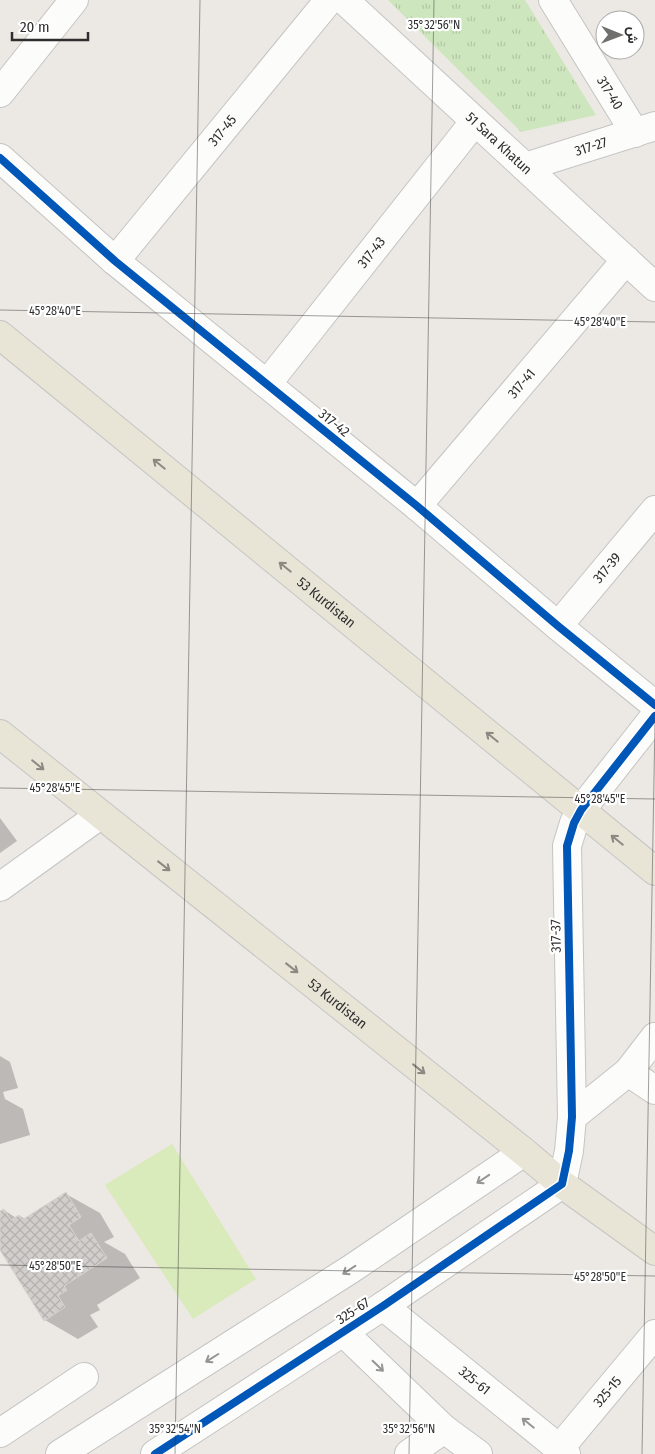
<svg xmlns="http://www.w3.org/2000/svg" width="655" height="1454" viewBox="0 0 655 1454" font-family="'Fira Sans Condensed',Vazirmatn,sans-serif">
  <defs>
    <pattern id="park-tufts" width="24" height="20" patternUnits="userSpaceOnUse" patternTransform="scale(1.25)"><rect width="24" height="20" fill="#cee6be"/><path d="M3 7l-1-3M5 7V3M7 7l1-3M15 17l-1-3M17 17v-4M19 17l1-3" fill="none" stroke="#b1c6a4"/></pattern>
    <pattern id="building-cross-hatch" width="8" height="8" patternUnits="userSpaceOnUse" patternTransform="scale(1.25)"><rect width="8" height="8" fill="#d1cecb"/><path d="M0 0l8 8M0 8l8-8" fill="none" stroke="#b4b1af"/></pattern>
  </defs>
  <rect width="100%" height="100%" fill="#ece8e4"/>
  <path fill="url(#park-tufts)" d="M 388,0 L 525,0 L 596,115 L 521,132 Z"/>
  <path fill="#d9eabb" d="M 172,1144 L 256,1279 L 193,1319 L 105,1185 Z"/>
  <path fill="#0003" d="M 0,818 L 17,841 L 0,853 Z
    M 0,1056 L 10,1062 L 18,1088 L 3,1092 L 5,1099 L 23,1109 L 30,1135 L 0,1144 Z
    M 66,1194 L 100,1213 L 114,1237 L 104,1242 L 125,1254 L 140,1278 L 97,1305 L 100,1310 L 90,1315 L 98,1327 L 78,1339 L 45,1320 L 0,1248 L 0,1213 L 4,1210 L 16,1218 L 20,1216 L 25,1219 Z"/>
  <path fill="url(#building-cross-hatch)" stroke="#d7d4d0" d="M 66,1192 L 81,1217 L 69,1225 L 79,1241 L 91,1233 L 107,1258 L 64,1286 L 67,1290 L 58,1296 L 65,1307 L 44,1321 L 0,1250 L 0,1211 L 4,1209 L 11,1220 L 19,1215 L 22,1220 Z"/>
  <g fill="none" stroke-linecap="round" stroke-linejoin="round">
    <g stroke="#c5c4c5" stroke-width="30">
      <g id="minor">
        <path id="s1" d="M 344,0 L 655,287"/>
        <path id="s2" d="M 553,0 L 635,133"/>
        <path d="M 0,93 L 74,0"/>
        <path d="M 0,158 L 115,261 L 417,506 L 558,626 L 655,705"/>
        <path id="s3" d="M 525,167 L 655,126"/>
        <path id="s4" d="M 115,261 L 329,0"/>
        <path id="s5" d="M 267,384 L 475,121"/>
        <path id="s6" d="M 417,506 L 626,260"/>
        <path id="s7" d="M 558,626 L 655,510"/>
        <path d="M 0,887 L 100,815"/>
        <path d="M 628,1072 L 655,1090"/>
        <path d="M 572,1117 L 628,1072 L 655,1037"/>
        <path id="s8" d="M 383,1306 L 566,1454"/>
        <path d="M 343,1332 L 444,1429 L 478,1454"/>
        <path d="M 0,1433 L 84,1377"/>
        <path id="s9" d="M 559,1449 L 655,1334"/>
        <path d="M 60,1454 L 351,1269 L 524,1152"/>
        <path d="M 155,1454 L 383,1306 L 562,1184 L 569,1151 L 572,1117 L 567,846 L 574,823 L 581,810 L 655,716"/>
        <path d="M 409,1454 L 444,1429"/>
      </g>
    </g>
    <g stroke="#c6c5c4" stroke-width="30">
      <g id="major">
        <path id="s10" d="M 0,335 L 655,871"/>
        <path id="s11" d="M 0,734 L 524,1152 L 562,1184 L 655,1251"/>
      </g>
    </g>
    <use href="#minor" stroke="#fcfcfb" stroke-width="28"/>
    <use href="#major" stroke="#e8e4d6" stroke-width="28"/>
    <g stroke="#fff" stroke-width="11">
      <path id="cycleway" d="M 0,158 L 115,261 L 417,506 L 558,626 L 655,705
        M 155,1454 L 383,1306 L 562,1184 L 569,1151 L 572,1117 L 567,846 L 574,823 L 581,810 L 655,716"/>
    </g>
    <use href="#cycleway" stroke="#0057b8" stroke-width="8"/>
  </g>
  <defs><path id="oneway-shaft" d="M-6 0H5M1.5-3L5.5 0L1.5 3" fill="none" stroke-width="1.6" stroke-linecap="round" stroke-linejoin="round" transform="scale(1.25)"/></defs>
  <g stroke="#8b8982">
    <use href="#oneway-shaft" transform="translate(159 464) rotate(-141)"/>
    <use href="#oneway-shaft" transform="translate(285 567) rotate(-141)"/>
    <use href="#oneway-shaft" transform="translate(492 737) rotate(-141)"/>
    <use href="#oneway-shaft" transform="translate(38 765) rotate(39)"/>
    <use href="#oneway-shaft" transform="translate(617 840) rotate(-141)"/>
    <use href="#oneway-shaft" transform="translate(164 866) rotate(38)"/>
    <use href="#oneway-shaft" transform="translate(292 968) rotate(38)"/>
    <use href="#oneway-shaft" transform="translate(419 1069) rotate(38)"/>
  </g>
  <g stroke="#959594">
    <use href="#oneway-shaft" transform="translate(483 1179) rotate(146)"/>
    <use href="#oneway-shaft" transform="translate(349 1270) rotate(147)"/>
    <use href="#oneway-shaft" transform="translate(212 1358) rotate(148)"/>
    <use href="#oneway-shaft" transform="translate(378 1366) rotate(44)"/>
    <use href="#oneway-shaft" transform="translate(528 1423) rotate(-141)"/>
  </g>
  <path fill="none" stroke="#2e2e2e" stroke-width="1" stroke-opacity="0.45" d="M 0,310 L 655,322M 0,788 L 655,799M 0,1265 L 655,1276M 175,1454 L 200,0M 409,1454 L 434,0M 642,1454 L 655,722"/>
  <g text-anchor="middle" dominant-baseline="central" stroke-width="4.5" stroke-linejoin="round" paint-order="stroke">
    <g font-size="14" fill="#2e2e2e" stroke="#fff">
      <text stroke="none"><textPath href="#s2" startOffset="109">317-40</textPath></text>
      <text stroke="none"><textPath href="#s4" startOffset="169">317-45</textPath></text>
      <text stroke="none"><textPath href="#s1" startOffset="211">51 Sara Khatun</textPath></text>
      <text stroke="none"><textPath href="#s3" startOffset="69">317-27</textPath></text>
      <text stroke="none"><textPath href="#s5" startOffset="168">317-43</textPath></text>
      <text stroke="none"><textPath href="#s6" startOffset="161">317-41</textPath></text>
      <text transform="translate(334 423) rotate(39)">317-42</text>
      <text stroke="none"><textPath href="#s7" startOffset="76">317-39</textPath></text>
      <text stroke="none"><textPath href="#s10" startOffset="422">53 Kurdistan</textPath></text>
      <text transform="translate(556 936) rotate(-91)">317-37</text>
      <text stroke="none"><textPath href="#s11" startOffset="432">53 Kurdistan</textPath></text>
      <text transform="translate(353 1311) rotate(-33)">325-67</text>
      <text stroke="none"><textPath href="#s8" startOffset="118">325-61</textPath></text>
      <text stroke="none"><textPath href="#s9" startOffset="75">325-15</textPath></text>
    </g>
  </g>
  <g font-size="12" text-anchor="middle" fill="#2e2e2e" stroke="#fff" stroke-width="4.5" stroke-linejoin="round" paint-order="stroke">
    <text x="434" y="29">35°32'56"N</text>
    <text x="55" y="315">45°28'40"E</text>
    <text x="600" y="326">45°28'40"E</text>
    <text x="55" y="792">45°28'45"E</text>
    <text x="600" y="803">45°28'45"E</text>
    <text x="55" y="1270">45°28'50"E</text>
    <text x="600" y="1281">45°28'50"E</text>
    <text x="175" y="1433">35°32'54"N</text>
    <text x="409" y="1433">35°32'56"N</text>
  </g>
  <g transform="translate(620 35) rotate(91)"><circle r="24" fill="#ffffff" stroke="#ababab"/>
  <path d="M0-4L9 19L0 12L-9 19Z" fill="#706f6e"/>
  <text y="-8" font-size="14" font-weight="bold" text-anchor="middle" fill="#2e2e2e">ش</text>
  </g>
  <path d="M12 32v8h76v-8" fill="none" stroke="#2e2e2e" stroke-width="2.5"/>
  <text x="20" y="32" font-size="15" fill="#2e2e2e" stroke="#ffffff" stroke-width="4" paint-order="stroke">20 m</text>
</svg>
